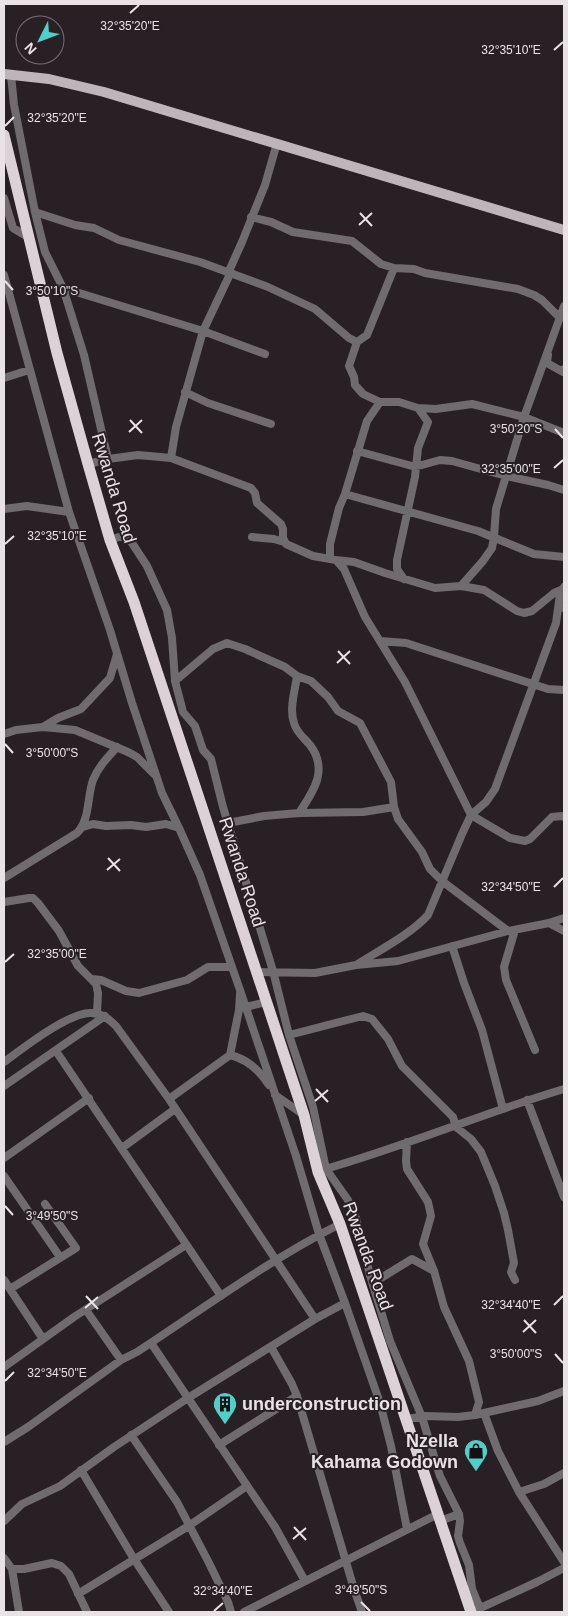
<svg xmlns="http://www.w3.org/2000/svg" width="568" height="1616" viewBox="0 0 568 1616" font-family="Helvetica,sans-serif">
  <rect width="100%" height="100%" fill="#292025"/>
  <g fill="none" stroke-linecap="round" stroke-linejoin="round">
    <path stroke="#706b6e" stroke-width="8" d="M 11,75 L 14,105 L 35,212 L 45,252 L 63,288 L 84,355 L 108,459
      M 4,198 L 13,228 L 28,237
      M 35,212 L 75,225 L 94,228 L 119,240 L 200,262 L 268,287 L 315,309 L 349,338 L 357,342
      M 251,217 L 271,222 L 293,232 L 352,241 L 381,264 L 394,268 L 367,335 L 357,342 L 349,366 L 354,377 L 355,385 L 363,394 L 380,402 L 399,402 L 418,408 L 428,422 L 418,448 L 415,477 L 397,560 L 397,569 L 404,579
      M 394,268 L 414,269 L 425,273 L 518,289 L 534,295 L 542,300 L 560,318
      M 229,271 L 242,242 L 265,185 L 277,143
      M 4,275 L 69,512 L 110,630 L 132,703 L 162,793 L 179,828 L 200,875 L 240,990 L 296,1156 L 319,1234 L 345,1303 L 380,1403 L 391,1446 L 407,1529
      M 63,288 L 203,331 L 265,354
      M 548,355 L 547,363 L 563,372 L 564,369
      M 4,378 L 29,370
      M 185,392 L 208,403 L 271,424
      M 418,408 L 436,409 L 472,404 L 524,417 L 564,433
      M 357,451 L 412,466 L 422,465 L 440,460 L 452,461 L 506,476 L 548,485 L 564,490
      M 171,458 L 176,427 L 203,331 L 231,272
      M 88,464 L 108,459 L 138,455 L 171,458 L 251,488 L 255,493 L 257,503 L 281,524 L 283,529 L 283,538 L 286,544 L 313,556 L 336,560 L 344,569 L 365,617 L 405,682 L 471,815 L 510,838 L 525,841 L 530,839 L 552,817 L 562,816 L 564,817
      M 345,494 L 478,531 L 534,554 L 564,557
      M 4,509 L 27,506 L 69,512
      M 252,537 L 274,539 L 284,542
      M 110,540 L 119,537 L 126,537 L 132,543 L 147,566 L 167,610 L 172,638 L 175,681 L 183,712 L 195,726 L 203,750 L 211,759 L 223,807 L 273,971 L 289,1035 L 313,1107 L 326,1169 L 348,1200 L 356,1218 L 370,1275 L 390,1341 L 422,1417 L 440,1476 L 459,1514 L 460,1521 L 458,1536 L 460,1543 L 469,1565 L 472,1589 L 480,1608
      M 330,559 L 330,544 L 339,508 L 345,494 L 367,421 L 380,402
      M 336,560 L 354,562 L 385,573 L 435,588 L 461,586 L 484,590 L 517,611 L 524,613 L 532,611 L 554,593 L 561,590
      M 461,586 L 483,561 L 492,548 L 494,537 L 496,509 L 524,417 L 564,306
      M 564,607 L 564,608
      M 380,641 L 406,643 L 548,689 L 564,690
      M 297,676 C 295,691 289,709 294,723 C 296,732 304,738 310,745 C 329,770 313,792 299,813
      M 175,681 L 213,649 L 227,643 L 245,649 L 285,667 L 297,676 L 311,681 L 328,697 L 338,711 L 360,723 L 391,782 L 394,807 L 398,819 L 422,852 L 430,869 L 442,881 L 508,931
      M 43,727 L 58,718 L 81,709 L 110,678 L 117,654
      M 4,734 L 16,730 L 43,727 L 75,730 L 128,752 L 137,757 L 155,775
      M 228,823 L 264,816 L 299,813 L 363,812 L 394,807
      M 83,827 L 93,824 L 106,826 L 131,825 L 146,827 L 166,824 L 179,828
      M 4,878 L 77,833 C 90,820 87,797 93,780 C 98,767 108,757 117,747
      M 4,902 L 29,898 L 33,898 L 38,903 L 59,931 L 78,966 L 96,984 L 98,993 L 97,1014
      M 549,923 L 564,931
      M 515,930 L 504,967 L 506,980 L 535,1050
      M 452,946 L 464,983 L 482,1030 L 503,1109
      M 356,965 C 378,951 411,934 428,915 L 462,834 L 471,815 L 486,802 L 495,789 L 556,623 L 560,594 L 564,587
      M 256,972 L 315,973 L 356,965 L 398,961 L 508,931 L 549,923 L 564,918
      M 92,979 L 101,980 L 126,991 L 139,993 L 187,980 L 208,967 L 232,967
      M 246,1007 L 266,1002
      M 289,1035 L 363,1016 L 372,1019 L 388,1039 L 402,1066 L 453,1117 L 456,1127 L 471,1139 L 481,1152 L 495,1186 L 504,1213 L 508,1230 L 514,1263 L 511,1272 L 515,1280
      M 56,1051 L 221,1296
      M 230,1055 C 247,1059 260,1071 269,1085
      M 4,1062 C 22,1049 70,1011 92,1013 C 103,1014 109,1019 116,1026 L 169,1099 L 315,1319
      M 4,1086 L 105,1016
      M 275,1095 L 304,1115
      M 169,1099 L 230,1055 L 239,1010 L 240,994
      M 527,1100 L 564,1197
      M 407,1142 L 406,1161 L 407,1169 L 428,1202 L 430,1211 L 431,1216 L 423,1244 L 434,1271 L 444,1307 L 469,1361 L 479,1402 L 475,1415
      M 122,1148 L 175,1109
      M 4,1158 L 89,1098
      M 322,1170 C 404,1147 483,1113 564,1089
      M 4,1176 L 60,1257
      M 370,1275 L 381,1278 L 412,1259 L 434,1271
      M 4,1280 L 43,1339
      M 10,1289 L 76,1248 L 45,1204
      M 86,1310 L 121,1360
      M 151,1343 L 275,1527 L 305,1581
      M 271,1347 L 292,1384 L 297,1396 L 354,1589 L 362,1612
      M 4,1367 L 74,1317 L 186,1245
      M 484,1413 L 498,1451 L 519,1492 L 564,1562
      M 407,1419 L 426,1416 L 458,1417 L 475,1415 L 538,1401 L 564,1391
      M 131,1435 L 177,1502 L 208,1561 L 228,1602 L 231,1612
      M 4,1442 L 28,1427 L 121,1360 L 137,1352 C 204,1308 269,1260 340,1224
      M 219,1445 L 297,1396
      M 81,1470 L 134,1559 L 169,1612
      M 519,1492 L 544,1484 L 564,1473
      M 4,1521 L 22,1504 L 60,1486 L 114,1447 L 188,1398 L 315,1319 L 345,1303
      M 440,1521 L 459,1514
      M 4,1558 L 12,1569 L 24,1569 L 52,1563 L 61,1566 L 69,1574 L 87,1612
      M 12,1569 L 19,1612
      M 78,1594 L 190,1525 L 247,1486
      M 476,1610 L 537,1582 L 564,1568
      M 244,1612 L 438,1514"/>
    <path stroke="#beb4ba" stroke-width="10" d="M 4,74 L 49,79 L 104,92 L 564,230"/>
    <path stroke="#ddd1d8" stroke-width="11" d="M 4,135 L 57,353 L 88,464 L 110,540 L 134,602 L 304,1115 L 318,1172 L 340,1224 L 471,1612"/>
  </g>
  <path fill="none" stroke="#e8e2e5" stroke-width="2" d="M 130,13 L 139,5M 554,50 L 563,42M 5,126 L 14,117M 360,213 L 372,226M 359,225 L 372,213M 5,281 L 13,290M 130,420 L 142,433M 555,429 L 563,438M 129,432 L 142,420M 554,468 L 563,460M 5,544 L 14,536M 338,651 L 350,664M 337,663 L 350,651M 5,744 L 13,753M 108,858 L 120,871M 107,870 L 120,859M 554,887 L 563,878M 5,962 L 14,954M 316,1089 L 328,1102M 315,1101 L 328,1090M 5,1206 L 13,1215M 86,1296 L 98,1309M 554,1305 L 563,1296M 85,1308 L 98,1297M 524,1320 L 536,1333M 523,1332 L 536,1320M 555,1354 L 563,1363M 5,1381 L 14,1372M 294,1527 L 306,1540M 293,1539 L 306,1528M 361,1602 L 370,1611M 214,1611 L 223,1603"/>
  <defs>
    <g id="building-pin" transform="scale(1.25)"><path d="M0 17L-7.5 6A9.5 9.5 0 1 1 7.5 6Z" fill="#53cdca" stroke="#292025"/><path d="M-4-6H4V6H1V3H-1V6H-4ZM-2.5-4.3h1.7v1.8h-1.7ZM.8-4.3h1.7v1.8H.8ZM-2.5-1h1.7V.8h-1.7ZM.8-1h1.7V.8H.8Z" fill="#111"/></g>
    <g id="shop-pin" transform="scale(1.25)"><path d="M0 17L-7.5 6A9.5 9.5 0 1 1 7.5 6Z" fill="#53cdca" stroke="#292025"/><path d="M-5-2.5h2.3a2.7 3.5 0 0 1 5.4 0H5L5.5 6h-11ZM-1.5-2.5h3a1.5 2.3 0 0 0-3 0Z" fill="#111"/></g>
  </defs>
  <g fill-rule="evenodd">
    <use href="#building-pin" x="225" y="1404"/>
    <use href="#shop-pin" x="476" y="1451"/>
  </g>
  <g text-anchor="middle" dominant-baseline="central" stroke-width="4" stroke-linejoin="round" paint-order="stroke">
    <g font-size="18" fill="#e8e2e5" stroke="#292025">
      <text transform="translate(114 488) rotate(73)">Rwanda Road</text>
      <text transform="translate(242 872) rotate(72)">Rwanda Road</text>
      <text transform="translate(368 1256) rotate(70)">Rwanda Road</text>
    </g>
    <g font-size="18" font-weight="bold" fill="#e8e2e5" stroke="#292025" text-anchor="start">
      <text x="242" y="1404">underconstruction</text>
      <text x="458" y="1441" text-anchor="end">Nzella<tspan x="458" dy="21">Kahama Godown</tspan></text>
    </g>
  </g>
  <g font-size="12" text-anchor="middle" fill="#e8e2e5" stroke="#292025" stroke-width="4" stroke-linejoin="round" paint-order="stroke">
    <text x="130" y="30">32°35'20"E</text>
    <text x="511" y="54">32°35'10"E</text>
    <text x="57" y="122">32°35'20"E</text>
    <text x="52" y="295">3°50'10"S</text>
    <text x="516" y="433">3°50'20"S</text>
    <text x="511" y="473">32°35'00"E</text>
    <text x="57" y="540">32°35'10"E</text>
    <text x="52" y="757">3°50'00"S</text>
    <text x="511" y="891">32°34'50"E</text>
    <text x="57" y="958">32°35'00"E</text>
    <text x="52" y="1220">3°49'50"S</text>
    <text x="511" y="1309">32°34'40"E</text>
    <text x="516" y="1358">3°50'00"S</text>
    <text x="57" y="1377">32°34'50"E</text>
    <text x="361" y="1594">3°49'50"S</text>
    <text x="223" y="1595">32°34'40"E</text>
  </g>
  <rect width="568" height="1616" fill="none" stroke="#e8e2e5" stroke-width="10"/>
  <g transform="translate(40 40) rotate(228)"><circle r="24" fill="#292025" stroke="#756e72"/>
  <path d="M0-4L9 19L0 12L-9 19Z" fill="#53cdca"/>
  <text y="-8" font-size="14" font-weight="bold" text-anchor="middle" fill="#e8e2e5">N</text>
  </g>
</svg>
